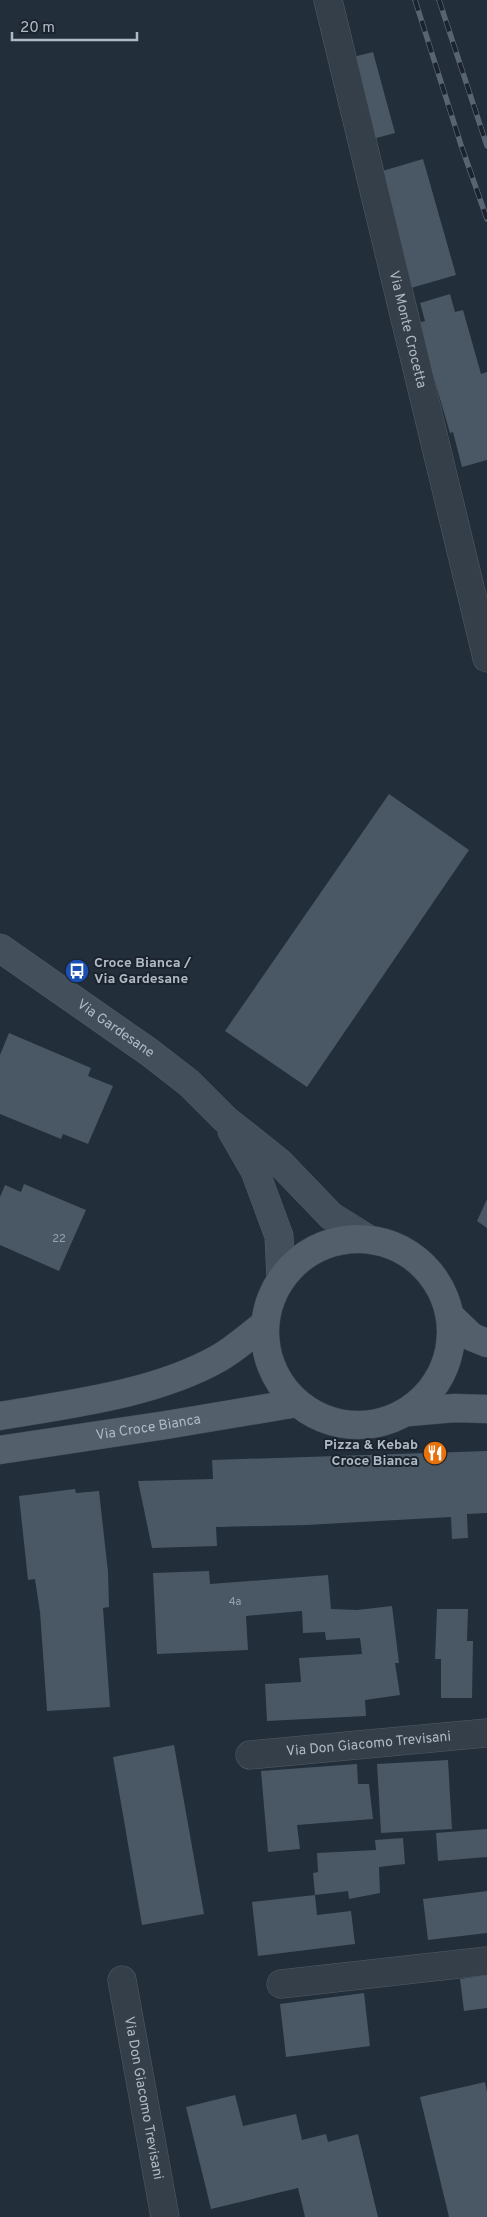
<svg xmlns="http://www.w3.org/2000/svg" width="487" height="2217" viewBox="0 0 487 2217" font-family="Overpass,sans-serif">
  <rect width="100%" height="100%" fill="#222e39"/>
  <path fill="#4a5865" d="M 373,52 L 395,133 L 369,140 L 353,57 Z
    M 423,159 L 456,275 L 411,288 L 379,172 Z
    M 450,294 L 455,312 L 463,310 L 481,374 L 487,372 L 487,460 L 462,467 L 453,432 L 450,433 L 418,323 L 425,321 L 420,303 Z
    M 389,794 L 469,850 L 307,1087 L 225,1031 Z
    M 9,1033 L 91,1068 L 88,1076 L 113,1086 L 88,1144 L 63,1134 L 61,1139 L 0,1114 L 0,1055 Z
    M 24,1184 L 86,1210 L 59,1271 L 0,1245 L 0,1197 L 5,1185 L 21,1192 Z
    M 487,1199 L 487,1228 L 477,1221 Z
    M 487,1451 L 487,1513 L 467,1514 L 468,1538 L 452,1539 L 451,1517 L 306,1525 L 216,1527 L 217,1546 L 152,1548 L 138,1481 L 213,1479 L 212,1460 Z
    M 75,1489 L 76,1493 L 99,1491 L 108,1572 L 109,1607 L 103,1608 L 110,1707 L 47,1711 L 40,1612 L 35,1579 L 28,1580 L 19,1496 Z
    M 209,1571 L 210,1584 L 328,1575 L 331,1609 L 357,1610 L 392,1606 L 399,1663 L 395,1663 L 400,1695 L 365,1700 L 366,1716 L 267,1721 L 265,1684 L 301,1682 L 299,1658 L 362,1654 L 360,1638 L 326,1640 L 325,1632 L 303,1633 L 302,1611 L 246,1616 L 248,1650 L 157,1654 L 153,1573 Z
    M 437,1609 L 468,1609 L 467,1641 L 473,1641 L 472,1698 L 441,1698 L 441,1659 L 435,1659 Z
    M 174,1745 L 204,1914 L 142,1925 L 113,1757 Z
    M 448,1760 L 452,1829 L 381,1833 L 377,1764 Z
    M 357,1764 L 358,1784 L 369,1784 L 373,1819 L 297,1825 L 300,1849 L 268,1852 L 261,1771 Z
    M 487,1829 L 487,1857 L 438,1861 L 436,1833 Z
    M 403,1838 L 405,1864 L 379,1867 L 380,1893 L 349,1899 L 348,1891 L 315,1895 L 313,1873 L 318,1872 L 317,1853 L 376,1850 L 375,1840 Z
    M 487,1891 L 487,1933 L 428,1940 L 423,1899 Z
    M 315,1895 L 317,1915 L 351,1911 L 355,1944 L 258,1956 L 252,1902 Z
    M 487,1975 L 487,2008 L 464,2011 L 460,1979 Z
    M 364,1993 L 370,2046 L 286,2057 L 280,2004 Z
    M 485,2082 L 487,2092 L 487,2217 L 449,2217 L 420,2097 Z
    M 235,2095 L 243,2126 L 296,2114 L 302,2140 L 326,2134 L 328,2142 L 358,2134 L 378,2217 L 305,2217 L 298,2188 L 211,2209 L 186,2107 Z"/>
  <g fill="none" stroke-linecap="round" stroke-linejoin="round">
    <g stroke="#535d67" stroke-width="29">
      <g id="minor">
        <path id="s1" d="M 328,0 L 487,658"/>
        <path id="s2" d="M 250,1755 L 487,1733"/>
        <path id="s3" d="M 122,1980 L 165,2217"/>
        <path d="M 281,1984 L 487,1961"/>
      </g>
    </g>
    <g stroke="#535d67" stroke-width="29">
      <g id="secondary">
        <path id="s4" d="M 0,948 L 149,1052 L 189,1083 L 225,1119 L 279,1162 L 331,1216 L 368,1239"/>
        <path d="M 232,1131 L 255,1171 L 279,1236 L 281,1280"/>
      </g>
    </g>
    <g stroke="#424b56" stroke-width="29">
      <g id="primary">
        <circle cx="358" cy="1332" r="93"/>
        <path d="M 451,1317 L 472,1337 L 487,1343"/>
        <path d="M 409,1412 L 455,1408 L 487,1409"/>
        <path d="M 0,1416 C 70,1404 156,1394 219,1358 C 235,1349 250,1335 265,1324"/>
        <path id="s5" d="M 0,1450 L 166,1425 L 297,1403"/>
      </g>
    </g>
    <use href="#minor" stroke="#353f49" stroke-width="28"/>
    <use href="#secondary" stroke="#444f5c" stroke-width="28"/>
    <use href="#primary" stroke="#535f6a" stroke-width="28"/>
    <g stroke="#576471" stroke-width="5.5">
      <path id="rail" d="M 415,0 L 461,145 L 487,219
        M 439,0 L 487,146"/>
    </g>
    <use href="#rail" stroke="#1b242e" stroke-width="4" stroke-dasharray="11" stroke-linecap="butt"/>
  </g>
  <defs>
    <g id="bus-disc" transform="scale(1.25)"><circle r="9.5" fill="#1a4fb4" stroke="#1b242e"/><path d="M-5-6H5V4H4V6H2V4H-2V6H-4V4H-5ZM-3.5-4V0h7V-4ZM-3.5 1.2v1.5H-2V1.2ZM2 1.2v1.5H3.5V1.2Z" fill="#fff"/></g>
    <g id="restaurant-disc" transform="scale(1.25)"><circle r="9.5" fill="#e8710a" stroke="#1b242e"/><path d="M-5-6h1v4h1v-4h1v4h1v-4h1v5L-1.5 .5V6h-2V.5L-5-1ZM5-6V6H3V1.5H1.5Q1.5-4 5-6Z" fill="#fff"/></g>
  </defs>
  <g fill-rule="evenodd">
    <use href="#bus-disc" x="77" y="971"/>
    <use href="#restaurant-disc" x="435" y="1453"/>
  </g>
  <g text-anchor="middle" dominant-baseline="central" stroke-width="4" stroke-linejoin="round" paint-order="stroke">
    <g font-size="11" fill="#96a2ae">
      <text x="59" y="1239">22</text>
      <text x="235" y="1602">4a</text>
    </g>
    <g font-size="14" fill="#b0bac6" stroke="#1b242e">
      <text stroke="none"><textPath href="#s1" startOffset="339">Via Monte Crocetta</textPath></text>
      <text stroke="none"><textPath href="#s4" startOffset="141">Via Gardesane</textPath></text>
      <text stroke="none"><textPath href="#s5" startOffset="150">Via Croce Bianca</textPath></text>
      <text stroke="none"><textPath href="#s2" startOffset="119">Via Don Giacomo Trevisani</textPath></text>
      <text stroke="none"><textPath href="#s3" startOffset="120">Via Don Giacomo Trevisani</textPath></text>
    </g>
    <g font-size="14" font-weight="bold" fill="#b0bac6" stroke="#1b242e" text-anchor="start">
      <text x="94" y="963">Croce Bianca /<tspan x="94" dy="16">Via Gardesane</tspan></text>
      <text x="418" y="1445" text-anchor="end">Pizza &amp; Kebab<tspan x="418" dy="16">Croce Bianca</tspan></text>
    </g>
  </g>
  <path d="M12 32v8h125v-8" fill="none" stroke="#b0bac6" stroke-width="2.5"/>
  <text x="20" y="32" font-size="15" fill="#b0bac6" stroke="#1b242e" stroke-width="4" paint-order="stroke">20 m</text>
</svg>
